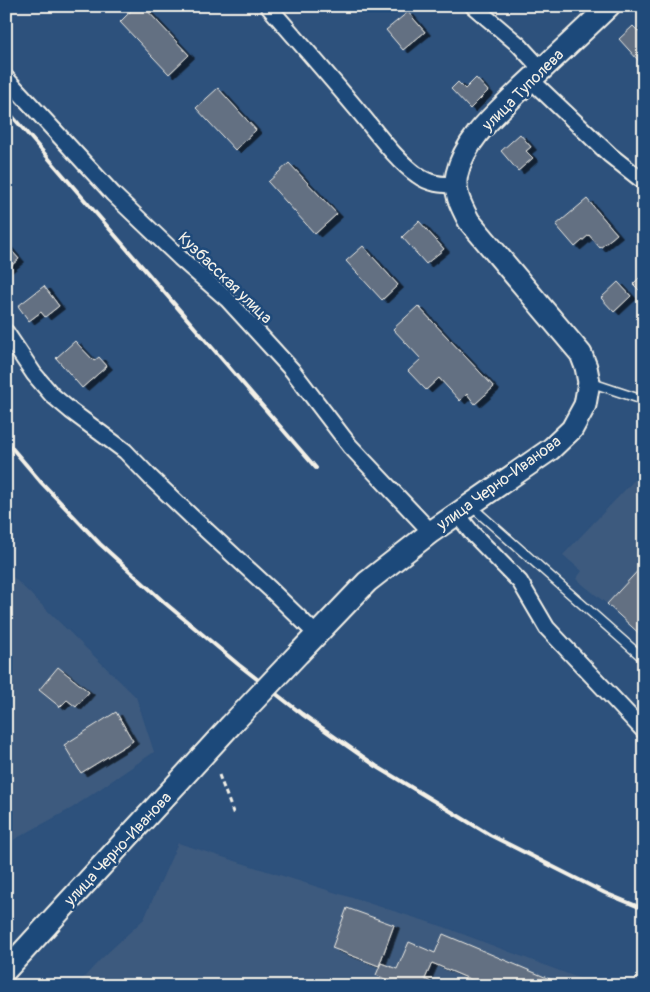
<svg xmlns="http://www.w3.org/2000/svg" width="650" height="992" viewBox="0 0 650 992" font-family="Pangolin,sans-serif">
  <defs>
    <filter id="shadow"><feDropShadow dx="5.5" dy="3" stdDeviation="0" flood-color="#0009"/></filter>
  </defs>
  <rect width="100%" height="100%" fill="#2d517c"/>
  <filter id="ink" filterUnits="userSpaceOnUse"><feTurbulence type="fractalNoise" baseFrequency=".02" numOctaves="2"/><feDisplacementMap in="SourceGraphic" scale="10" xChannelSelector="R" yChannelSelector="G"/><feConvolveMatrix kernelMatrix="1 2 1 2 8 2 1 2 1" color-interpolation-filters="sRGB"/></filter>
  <g filter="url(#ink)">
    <path fill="#3d5a7e" d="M 644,470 L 644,638 L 607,604 L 576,579 L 582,571 L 563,555 Z
      M 13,577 L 136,697 L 154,752 L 72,808 L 6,844 L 6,585 Z
      M 178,843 L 444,927 L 599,986 L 76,986 L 100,960 L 144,919 Z"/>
    <path fill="#636f82" stroke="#f4f1e8" filter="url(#shadow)" d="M 136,6 L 143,6 L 189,55 L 169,74 L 120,22 Z
      M 408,12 L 425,32 L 403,50 L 386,30 Z
      M 633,26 L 643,36 L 644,36 L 644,55 L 638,60 L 619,39 Z
      M 476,78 L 488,91 L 470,109 L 451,89 L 458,82 L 465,89 Z
      M 218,88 L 256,130 L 235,150 L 196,108 Z
      M 520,134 L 531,147 L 526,151 L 533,158 L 518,171 L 501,151 Z
      M 289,163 L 337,214 L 315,234 L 268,182 Z
      M 587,199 L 617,234 L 600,248 L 589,235 L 575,247 L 556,225 Z
      M 419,221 L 444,249 L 426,264 L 402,237 Z
      M 6,244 L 19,259 L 6,270 Z
      M 363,246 L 398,285 L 382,300 L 346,261 Z
      M 644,273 L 644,295 L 633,284 Z
      M 618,282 L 631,296 L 614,312 L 601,298 Z
      M 44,286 L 59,306 L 45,317 L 41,312 L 29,321 L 18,306 Z
      M 418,306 L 494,387 L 475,404 L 467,394 L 460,401 L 439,378 L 426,390 L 408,371 L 421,359 L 393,329 Z
      M 75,341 L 94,361 L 99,357 L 107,366 L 82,388 L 56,358 Z
      M 644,564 L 644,638 L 607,604 Z
      M 58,667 L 89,692 L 76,707 L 67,700 L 60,707 L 39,690 Z
      M 116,712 L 133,741 L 81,773 L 64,745 Z
      M 347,908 L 394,925 L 379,966 L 332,948 Z
      M 443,934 L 566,986 L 486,986 L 432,963 L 425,979 L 439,986 L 401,986 L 376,975 L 381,963 L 397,969 L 409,942 L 435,953 Z"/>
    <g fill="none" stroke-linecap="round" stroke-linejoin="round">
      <g stroke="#f4f1e8" stroke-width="11">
        <path id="lane" d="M 589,382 L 637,398 L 644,402
          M 471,506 L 644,659"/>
      </g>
      <g stroke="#f4f1e8" stroke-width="19">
        <path id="street" d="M 268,6 C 299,42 330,77 360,113 C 377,133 396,160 417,175 C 429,184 442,185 456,185
          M 473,6 L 519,45 L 542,70
          M 6,78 L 113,194 L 180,258 L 227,299 L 292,370 L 350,446 L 431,532
          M 531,80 L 610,155 L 644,182
          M 6,332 L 34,374 L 52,395 L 71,411 L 125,451 L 151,478 L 193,518 L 270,589 L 316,634
          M 457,514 L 472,533 L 520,582 L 547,628 L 644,731"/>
      </g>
      <g stroke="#f4f1e8" stroke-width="25">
        <path id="secondary" d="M 300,652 L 367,582 L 431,532 L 551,449 L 572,429 L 585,405 L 589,382 L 586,367 L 581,354 L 469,221 C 461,206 453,191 457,174 C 465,138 498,112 523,87 C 552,60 581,33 609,6
          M 6,970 L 229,727"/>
      </g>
      <path stroke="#f4f1e8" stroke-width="3" stroke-dasharray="5 4" stroke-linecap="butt" d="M 219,775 L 234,815"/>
      <use href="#lane" stroke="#1f4a7a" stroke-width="8"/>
      <use href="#street" stroke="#1f4a7a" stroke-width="15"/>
      <use href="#secondary" stroke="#1f4a7a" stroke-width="21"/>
      <path stroke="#f4f1e8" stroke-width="4" d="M 6,109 L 316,468
        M 6,441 L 40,481 L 100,544 L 165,603 L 239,665 L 302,714 L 376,766 L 490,835 L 605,893 L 644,909"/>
      <g stroke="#f4f1e8" stroke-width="25" stroke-linecap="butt">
        <path id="secondary-bridge" d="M 229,727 L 300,652"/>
      </g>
      <use href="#secondary-bridge" stroke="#1f4a7a" stroke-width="21"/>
    </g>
  </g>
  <g text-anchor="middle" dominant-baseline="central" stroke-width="5" stroke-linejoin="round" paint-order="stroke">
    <g font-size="16" fill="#f4f1e8" stroke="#1f4a7a">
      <text transform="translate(523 90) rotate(-45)">улица Туполева</text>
      <text transform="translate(225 278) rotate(44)">Кузбасская улица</text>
      <text transform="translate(499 483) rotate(-36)">улица Черно-Иванова</text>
      <text transform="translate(118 849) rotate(-47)">улица Черно-Иванова</text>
    </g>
  </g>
  <rect width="650" height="992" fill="none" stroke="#1f4a7a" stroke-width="25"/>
  <rect x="12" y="12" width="625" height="967" fill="none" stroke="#f4f1e8" stroke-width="2" filter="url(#ink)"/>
</svg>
